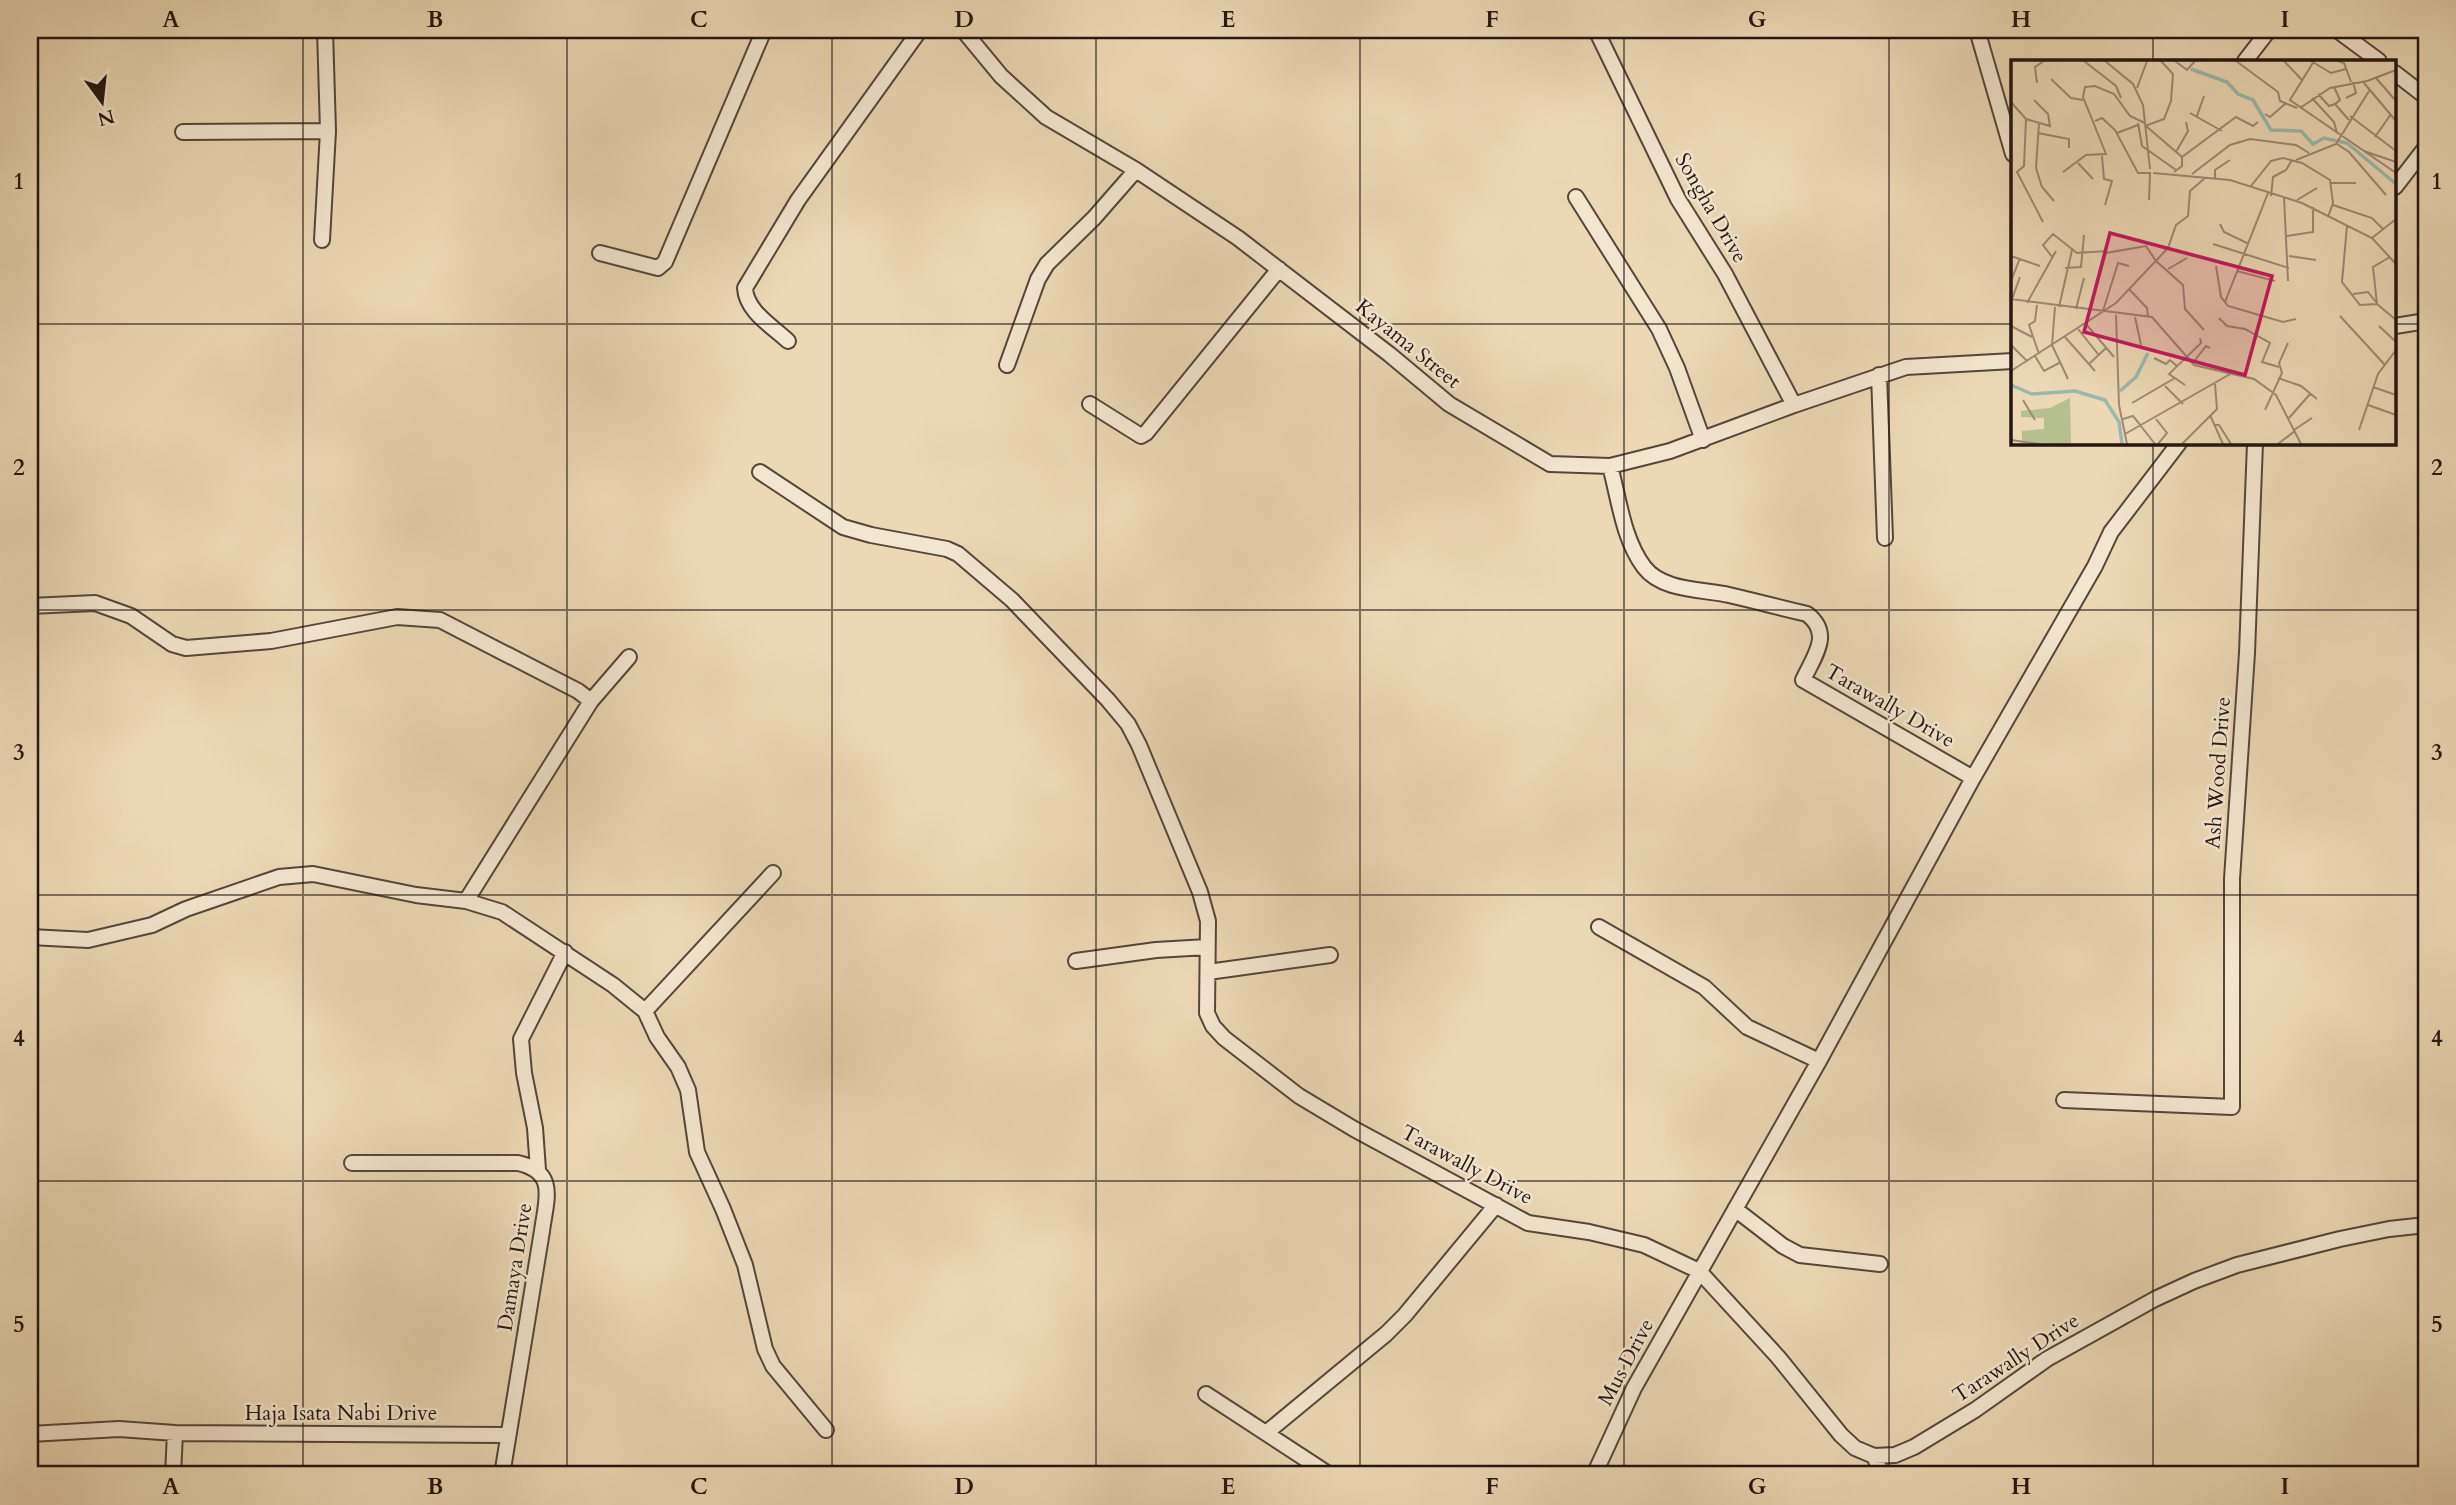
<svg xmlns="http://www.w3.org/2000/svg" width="2456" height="1505" viewBox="0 0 2456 1505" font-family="Cardo,serif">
  <rect width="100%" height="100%" fill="#ecd8b5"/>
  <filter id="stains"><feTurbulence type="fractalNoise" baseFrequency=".00286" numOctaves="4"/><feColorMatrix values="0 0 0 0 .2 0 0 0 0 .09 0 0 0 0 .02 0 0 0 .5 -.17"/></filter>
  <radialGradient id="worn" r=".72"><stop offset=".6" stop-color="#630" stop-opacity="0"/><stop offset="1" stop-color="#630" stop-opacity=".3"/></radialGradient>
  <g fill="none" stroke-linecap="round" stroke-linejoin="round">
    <g stroke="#554639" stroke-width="18">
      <path id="street" d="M 963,30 L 1001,76 L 1046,117 L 1136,170 L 1238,238 L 1389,354 L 1449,404 L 1550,464 L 1610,466 L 1670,451 L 1794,405 L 1906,367 L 2013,361
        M 1596,30 L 1678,199 L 1725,274 L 1794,405
        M 1977,30 L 2013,154
        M 2337,30 L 2379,61
        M 2245,61 L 2269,30
        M 2395,73 L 2426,97
        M 183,132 L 328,131
        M 2395,187 L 2426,147
        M 1576,197 L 1659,329 L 1677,368 L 1703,440
        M 322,240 L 328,131 L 325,30
        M 600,253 L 658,268 L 665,262 L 764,30
        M 2395,326 L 2426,321
        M 788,341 C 772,326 746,311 745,288 L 798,200 L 920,30
        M 1007,365 L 1038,279 L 1047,264 L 1094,218 L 1136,170
        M 1879,375 L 1885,538
        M 1090,404 L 1141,436 L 1146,433 L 1279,269
        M 1610,466 C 1619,499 1623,539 1644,567 C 1662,591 1702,589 1729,595 C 1755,601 1781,608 1807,614 C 1833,634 1814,656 1803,680 L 1973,778
        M 760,472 L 843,527 L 871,535 L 947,549 L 958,554 L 1012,600 L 1108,700 L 1128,724 L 1139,745 L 1200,892 L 1208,921 L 1207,1013 L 1213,1026 L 1224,1038 L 1299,1096 L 1354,1129 L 1528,1223 L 1589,1232 L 1644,1245 L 1699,1271 L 1778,1357 L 1841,1435 L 1855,1448 L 1874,1456 L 1895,1455 L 1914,1447 L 1975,1410 L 2047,1359 L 2155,1299 L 2194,1281 L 2237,1265 L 2340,1239 L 2389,1229 L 2426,1225
        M 30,606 L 95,603 L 131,616 L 172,644 L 186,648 L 271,641 L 397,617 L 440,620 L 578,691 L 591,701
        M 466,901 L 591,701 L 629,657
        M 1599,927 L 1704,987 L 1747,1027 L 1819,1061
        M 30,937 L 88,940 L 152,925 L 186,909 L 279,877 L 313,874 L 416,895 L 466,901 L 502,912 L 613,985 L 645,1011 L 657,1037 L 678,1067 L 688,1090 L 697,1152 L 723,1209 L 745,1265 L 765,1349 L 773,1366 L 826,1430
        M 1076,961 L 1156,950 L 1207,947
        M 1208,972 L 1330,955
        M 645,1011 L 773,873
        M 2064,1100 L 2232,1107 L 2232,879 L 2247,653 L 2255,443
        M 352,1163 L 518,1163 C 558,1172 546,1200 542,1231 L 502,1475
        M 538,1170 L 535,1128 L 524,1073 L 521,1039 L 565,952
        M 1735,1209 L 1783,1246 L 1800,1255 L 1880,1264
        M 1206,1394 L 1330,1475
        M 1266,1433 L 1386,1334 L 1405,1315 L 1496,1205
        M 30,1434 L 119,1429 L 175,1433 L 507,1435
        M 1874,1456 L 1882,1475
        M 173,1475 L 175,1433
        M 1594,1475 L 1634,1388 L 1819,1061 L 1973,778 L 2095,566 L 2111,532 L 2179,443"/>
    </g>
    <use href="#street" stroke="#f3e6cf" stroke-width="14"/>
  </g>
  <path fill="none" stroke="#231610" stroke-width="2" stroke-opacity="0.55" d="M 303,30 L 303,1475M 567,30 L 567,1475M 832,30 L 832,1475M 1096,30 L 1096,1475M 1360,30 L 1360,1475M 1624,30 L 1624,1475M 1889,30 L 1889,1475M 2153,30 L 2153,61M 30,324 L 2013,324M 2395,324 L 2426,324M 2153,443 L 2153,1475M 30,610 L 2426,610M 30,895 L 2426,895M 30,1181 L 2426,1181"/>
  <g text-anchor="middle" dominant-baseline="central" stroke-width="5" stroke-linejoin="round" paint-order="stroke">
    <g font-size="21" fill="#231610" stroke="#f3e6cf">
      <text transform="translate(1711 208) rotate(60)">Songha Drive</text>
      <text transform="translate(1408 344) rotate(39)">Kayama Street</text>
      <text transform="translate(1890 706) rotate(30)">Tarawally Drive</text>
      <text transform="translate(2218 773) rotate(-86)">Ash Wood Drive</text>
      <text transform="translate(1467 1165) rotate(28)">Tarawally Drive</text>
      <text transform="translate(515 1267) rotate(-81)">Damaya Drive</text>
      <text transform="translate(2016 1358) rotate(-33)">Tarawally Drive</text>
      <text transform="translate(1626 1362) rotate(-62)">Mus Drive</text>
      <text x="341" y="1413">Haja Isata Nabi Drive</text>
    </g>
  </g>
  <g transform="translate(2011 60)">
    <rect width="385" height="385" fill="#ecd8b5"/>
    <path d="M 59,338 L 60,384 L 11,383 L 11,371 L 33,369 L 33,358 L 10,357 L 10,351 L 39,348 Z" fill="#b6bf8e"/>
    <path fill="none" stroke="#99baab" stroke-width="3.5" d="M 180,9 L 216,22 L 227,34 L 242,40 L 260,70 L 290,71 L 302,84 L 313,78 L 336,83 L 385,124M 0,325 L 21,334 L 64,331 L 94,340 L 108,362 L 111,384M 109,331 L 125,317 L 137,293"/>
    <path fill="none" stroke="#9c8a73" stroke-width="2" d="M 73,1 L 105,26 L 110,38M 94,1 L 122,24 L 132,45 L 139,109M 164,1 L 176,10 L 184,1M 225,1 L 267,32 L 269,41 L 286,48M 273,1 L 292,21M 300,1 L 320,13 L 335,9M 303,1 L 279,40 L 385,113M 327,1 L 333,3 L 340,22M 365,18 L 385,41M 40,19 L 60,38 L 72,40M 26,23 L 24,7 L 33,1M 353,23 L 385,61M 126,28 L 136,1M 307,34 L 318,46 L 324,44 L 329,40 L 323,27M 301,38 L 323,62 L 326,73M 335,38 L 345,33 L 342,22M 0,42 L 15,59 L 39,66 L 37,54 L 23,40M 324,44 L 338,60M 289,48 L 319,28 L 356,21 L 385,10M 179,53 L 211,71M 254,54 L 259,57 L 274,44M 186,56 L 193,36M 339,56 L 385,91M 15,59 L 13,106 L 6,112 L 32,162M 84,61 L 91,58 L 104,70 L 127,113 L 140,113M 28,63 L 25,108 L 31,127 L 43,141M 127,63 L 131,86 L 165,110M 134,66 L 153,59 L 160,41 L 162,14 L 150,1M 135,66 L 171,97 L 171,106 L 163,112M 27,73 L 58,79 L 58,88M 106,73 L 127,65M 364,77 L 380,54M 326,84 L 338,92 L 375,135M 353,91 L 385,102M 165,92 L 177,71 L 175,62M 91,96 L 93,119 L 101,121 L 94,145M 171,97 L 225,57 L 242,66 L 247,62M 285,100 L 325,84 L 358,31M 67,103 L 82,119M 52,112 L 75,95 L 95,94 L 72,37 L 74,27 L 84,26 L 103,34 L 119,56 L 134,63M 142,113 L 219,120 L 291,143 L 361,178 L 385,204M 181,114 L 219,85 L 239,79 L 285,85 L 298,93M 204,119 L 204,110 L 219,100M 320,123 L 345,123M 240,126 L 260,101 L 272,98 L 291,103 L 319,120 L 322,143 L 317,157M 260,136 L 262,117 L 275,110 L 281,100M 273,137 L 277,221M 138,140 L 139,113M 286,140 L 306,128M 322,145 L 361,158 L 372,169M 209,164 L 213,172 L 238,184M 336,166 L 331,222 L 349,245 L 366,244M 276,176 L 302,172 L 302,147M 361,178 L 385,159M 202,184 L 278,208M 0,196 L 29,206M 278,196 L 305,200M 42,198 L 32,185 L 42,174 L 66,193 L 96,191M 205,206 L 210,237 L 217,246 L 272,262 L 285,259M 54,208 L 70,207 L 73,175M 157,209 L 176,198M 226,211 L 264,221M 0,221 L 9,198M 118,229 L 136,248 L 137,256M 342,234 L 357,232 L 365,242M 0,239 L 141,257 L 183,305 L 243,319 L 265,335 L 290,384M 1,239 L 9,217M 214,242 L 257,133M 16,243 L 45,191M 366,244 L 362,207 L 379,197M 366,244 L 385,260M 26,245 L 24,261 L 18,265 L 28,294M 44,247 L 41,285 L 57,319M 48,247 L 61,190M 65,249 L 73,218M 79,251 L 95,193 L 135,186 L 145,201 L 172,225 L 174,249 L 193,270M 92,251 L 107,203 L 118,206M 105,255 L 108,345 L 116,384M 329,256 L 374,305M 124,257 L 130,285M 208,258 L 216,266 L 234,269 L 259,283 L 251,302 L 268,307M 75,264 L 103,297M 0,266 L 21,277M 368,266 L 385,282M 67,269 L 87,294M 54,277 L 84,311M 0,285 L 16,301M 24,296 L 33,311 L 50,302M 143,298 L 155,304 L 159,300 L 166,306M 78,304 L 95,288M 181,304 L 195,286 L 199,288M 0,311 L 105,243 L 157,188 L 165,165 L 177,156 L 179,131 L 194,118M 267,318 L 290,326 L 306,339M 174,325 L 158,314 L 190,283 L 189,278M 154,326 L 172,344M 362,327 L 385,335M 12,340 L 24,360M 121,343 L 164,318M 357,345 L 385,355M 254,350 L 271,313 L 268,303 L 277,283M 199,355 L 212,384M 278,358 L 299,334M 112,359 L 122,356 L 144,384M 145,359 L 156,373 L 147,384M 203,365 L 208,365 L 220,384M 283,370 L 301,358M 348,370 L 367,314 L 385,290M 114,374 L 221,313M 0,380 L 28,384M 171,384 L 206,349 L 204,324M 267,384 L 284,371"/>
    <path fill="#c2185b" fill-opacity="0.15" stroke="#c2185b" stroke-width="3.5" d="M 99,173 L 261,216 L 234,315 L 73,272 Z"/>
    <rect width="385" height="385" fill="none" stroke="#231610" stroke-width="3.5"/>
  </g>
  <rect width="2456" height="1505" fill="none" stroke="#ecd8b5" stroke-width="77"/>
  <g transform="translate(102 102) rotate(165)" stroke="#f3e6cf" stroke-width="5" paint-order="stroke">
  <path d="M0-5L12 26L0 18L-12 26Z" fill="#231610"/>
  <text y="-10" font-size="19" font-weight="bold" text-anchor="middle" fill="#231610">N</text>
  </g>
  <rect x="38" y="38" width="2380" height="1428" fill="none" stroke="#231610" stroke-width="2.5"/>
  <g font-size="23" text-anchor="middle" font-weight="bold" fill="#231610">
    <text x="171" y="27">A</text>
    <text x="435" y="27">B</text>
    <text x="699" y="27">C</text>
    <text x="964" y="27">D</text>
    <text x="1228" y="27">E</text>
    <text x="1492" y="27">F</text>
    <text x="1757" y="27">G</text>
    <text x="2021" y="27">H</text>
    <text x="2285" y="27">I</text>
    <text x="19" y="189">1</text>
    <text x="2437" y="189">1</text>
    <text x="19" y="475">2</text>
    <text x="2437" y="475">2</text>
    <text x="19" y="760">3</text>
    <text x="2437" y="760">3</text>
    <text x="19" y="1046">4</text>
    <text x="2437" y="1046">4</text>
    <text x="19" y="1332">5</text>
    <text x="2437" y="1332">5</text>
    <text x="171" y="1494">A</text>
    <text x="435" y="1494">B</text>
    <text x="699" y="1494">C</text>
    <text x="964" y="1494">D</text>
    <text x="1228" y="1494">E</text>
    <text x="1492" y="1494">F</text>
    <text x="1757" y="1494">G</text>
    <text x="2021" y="1494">H</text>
    <text x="2285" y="1494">I</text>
  </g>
  <rect width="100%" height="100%" filter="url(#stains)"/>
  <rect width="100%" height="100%" fill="url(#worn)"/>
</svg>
